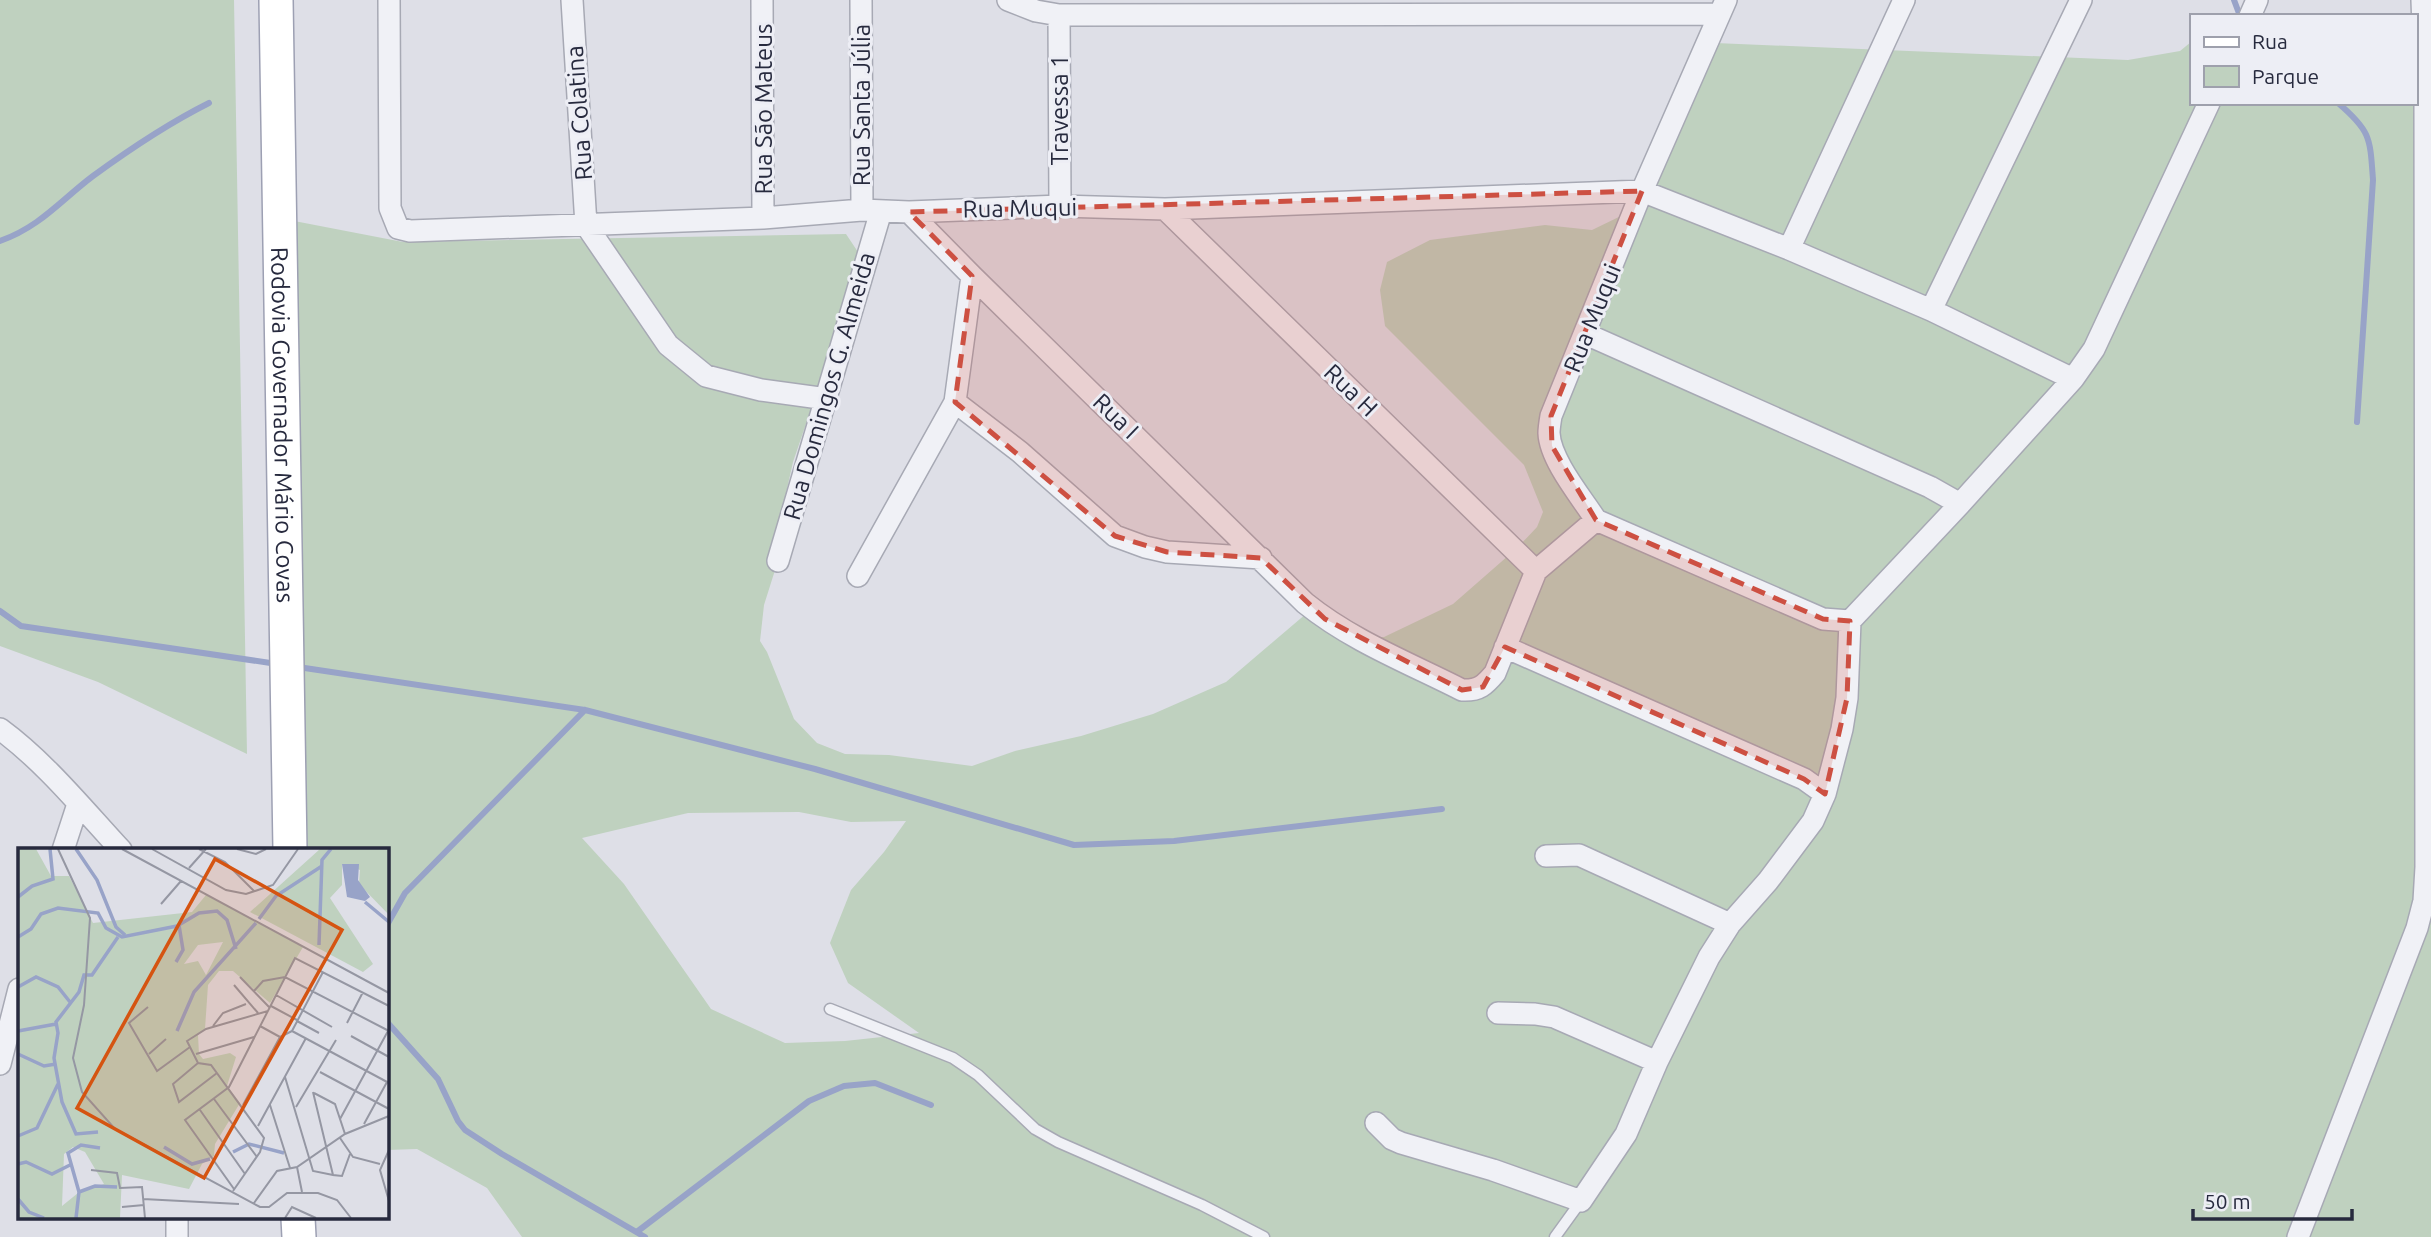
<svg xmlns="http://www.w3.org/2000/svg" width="2431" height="1237" viewBox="0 0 2431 1237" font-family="Ubuntu,sans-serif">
  <rect width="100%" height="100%" fill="#dedfe7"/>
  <path fill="#bfd1bf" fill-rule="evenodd" d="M 0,0 L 234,0 L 247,754 L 98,682 L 0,646 Z
    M 2191,42 L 2191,103 L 2415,103 L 2431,79 L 2431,1237 L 522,1237 L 487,1188 L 417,1149 L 387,1150 L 387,850 L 299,850 L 289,220 L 403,242 L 846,234 L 858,252 L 842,318 L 793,462 L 776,538 L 776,567 L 764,605 L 760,641 L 767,652 L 794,719 L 817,743 L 845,754 L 889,755 L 972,766 L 1015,751 L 1081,736 L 1153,714 L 1226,682 L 1307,613 L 1349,639 L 1384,637 L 1453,604 L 1517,548 L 1537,527 L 1543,512 L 1524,465 L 1385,326 L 1380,290 L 1387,262 L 1430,240 L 1545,225 L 1592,230 L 1627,213 L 1715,43 L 2128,60 L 2180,51 ZM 799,812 L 851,822 L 906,821 L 884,852 L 851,890 L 830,943 L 848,983 L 919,1033 L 845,1041 L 785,1043 L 711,1009 L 624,884 L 582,838 L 688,813 Z"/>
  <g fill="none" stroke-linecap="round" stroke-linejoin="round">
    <path stroke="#98a3c8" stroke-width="6" d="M 2234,0 L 2240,16
      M 2338,103 C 2371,131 2370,138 2373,180 L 2357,422
      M 0,241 C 40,227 61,200 93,176 C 130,149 167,124 209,103
      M 0,611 L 21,626 L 277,664
      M 298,667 L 585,710 L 815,769 L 1074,845 L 1174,841 L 1442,809
      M 387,925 L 405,893 L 585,710
      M 387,1022 L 438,1079 L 458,1121 L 465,1130 L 502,1154 L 645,1237
      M 638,1231 L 809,1101 L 844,1086 L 875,1083 L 931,1105"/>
    <g stroke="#a7a9b4" stroke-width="13">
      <path id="service" d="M 830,1009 L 953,1058 L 978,1075 L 1035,1129 L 1058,1142 L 1202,1205 L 1264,1237
        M 1555,1237 L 1581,1201"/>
    </g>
    <g stroke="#a7a9b4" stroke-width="24">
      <path id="minor" d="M 389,0 L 390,208 L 398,228 L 410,231 L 763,218 L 862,210 L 909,212 L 1060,206 L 1165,209 L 1642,191 L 1789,249 L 1931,310 L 2073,379 L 2094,349 L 2209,103
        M 572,0 L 586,225 L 668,345 L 706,376 L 761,390 L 827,399
        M 762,0 L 763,218
        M 861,0 L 862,210
        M 1008,0 L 1036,11 L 1059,15 L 1719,14
        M 1059,15 L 1060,206
        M 2250,16 L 2257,0
        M 1165,209 L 1536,571
        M 909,212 L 972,276 L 1305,603 C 1352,641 1409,663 1462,690 C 1479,691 1485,685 1495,673 L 1536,571 L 1596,520 C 1582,498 1550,460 1549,433 C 1549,428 1550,422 1551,416 L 1642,191 L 1726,0
        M 1789,249 L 1904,0
        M 1931,310 L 2081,0
        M 1586,334 L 1930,487 L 1960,504 L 1850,621 L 1823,619 L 1596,520
        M 955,402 L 1020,452 L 1115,536 L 1145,547 L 1167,552 L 1261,558
        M 1960,504 L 2073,379
        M 778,561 L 881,211
        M 858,576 L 955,402 L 972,276
        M 0,729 C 45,762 83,809 121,850
        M 1825,794 L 1842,729 L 1847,698 L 1850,621
        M 63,850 L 78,804
        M 1546,856 L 1579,855 L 1730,924
        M 1498,1013 L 1535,1014 L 1554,1017 L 1657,1062
        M 0,1064 L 19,989
        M 1376,1123 L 1392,1139 L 1401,1143 L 1493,1170 L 1581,1201 L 1626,1134 L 1657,1062 L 1709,957 L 1730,924 L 1768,881 L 1813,821 L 1825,794 L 1804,779 L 1505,647
        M 177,1237 L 177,1218
        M 2298,1237 L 2417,928 L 2424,901 L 2426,867 L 2425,82 L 2422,0"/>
    </g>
    <g stroke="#9da0b3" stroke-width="36">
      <g id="primary">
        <path id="s1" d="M 276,0 L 290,850"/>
        <path d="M 298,1218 L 299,1237"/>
      </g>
    </g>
    <use href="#service" stroke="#f0f1f6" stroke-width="10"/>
    <use href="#minor" stroke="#f0f1f6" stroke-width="21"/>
    <use href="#primary" stroke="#fff" stroke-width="33"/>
  </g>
  <path fill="#cd5042" fill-opacity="0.2" stroke="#cd5042" stroke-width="5" stroke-dasharray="14 9" stroke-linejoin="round" d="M 1642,191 L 1551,416 L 1552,446 L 1596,520 L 1823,619 L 1850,621 L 1847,698 L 1825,794 L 1804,779 L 1505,647 L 1483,687 L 1462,690 L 1325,619 L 1261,558 L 1167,552 L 1115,536 L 955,402 L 972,276 L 909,212 Z"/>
  <g text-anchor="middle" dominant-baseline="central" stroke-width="6" stroke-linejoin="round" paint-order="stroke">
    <g font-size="24" fill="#272a3e" stroke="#edeef5">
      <text transform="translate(861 105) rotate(-90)">Rua Santa Júlia</text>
      <text transform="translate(763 109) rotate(-90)">Rua São Mateus</text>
      <text transform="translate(1059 110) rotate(-90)">Travessa 1</text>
      <text transform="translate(579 113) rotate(-94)">Rua Colatina</text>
      <text transform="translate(1020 208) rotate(-1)">Rua Muqui</text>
      <text transform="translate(1592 318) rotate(-68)">Rua Muqui</text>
      <text transform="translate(829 386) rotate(-74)">Rua Domingos G. Almeida</text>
      <text transform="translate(1351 390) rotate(44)">Rua H</text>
      <text transform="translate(1116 416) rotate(44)">Rua I</text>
      <text stroke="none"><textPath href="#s1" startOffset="425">Rodovia Governador Mário Covas</textPath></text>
    </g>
  </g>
  <g transform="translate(18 848)">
    <rect width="371" height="371" fill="#dedfe7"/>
    <path d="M 0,1 L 18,1 L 33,28 L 51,28 L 75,75 L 174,64 L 188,47 L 285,99 L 252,155 L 215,123 L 201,123 L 190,137 L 187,181 L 180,187 L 181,206 L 185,211 L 212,205 L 218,209 L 209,238 L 222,255 L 197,296 L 196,308 L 184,316 L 171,341 L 104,327 L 102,370 L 0,370 ZM 205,94 L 188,127 L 180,113 L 166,116 L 180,97 ZM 55,299 L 67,304 L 86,336 L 60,345 L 44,358 L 46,306 ZM 302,1 L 371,1 L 371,67 L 341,36 L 342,22 L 324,16 L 324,37 L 312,50 L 355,116 L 345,124 L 232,64 Z" fill="#bfd1bf" fill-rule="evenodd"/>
    <path d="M 324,16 L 341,16 L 340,32 L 352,49 L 347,53 L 329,49 Z" fill="#98a3c8"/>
    <path fill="none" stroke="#98a3c8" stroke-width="3.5" d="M 58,1 L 79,32 L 98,79 L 107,87M 0,49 L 14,38 L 35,31 L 32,1M 347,54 L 371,74M 241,71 L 258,48 L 304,18M 0,89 L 13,81 L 23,66 L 40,60 L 80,65 L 88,80 L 104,89 L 159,78 L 181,65 L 199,63 L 209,72 L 218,101M 301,97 L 304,12 L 313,1M 158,114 L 165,102 L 161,77M 0,139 L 18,129 L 40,139 L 52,154M 0,183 L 38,176M 159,183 L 176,144 L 238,75M 0,206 L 26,218 L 38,216M 80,284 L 58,286 L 44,254 L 36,210 L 40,185 L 38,174 L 61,144 L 66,127 L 74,127 L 100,89M 0,288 L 19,280 L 40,236M 146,299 L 174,316 L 192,311M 215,304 L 231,296 L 266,305M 0,316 L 8,314 L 34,326 L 52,317M 61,344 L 77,338 L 99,339M 0,351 L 11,364 L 26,370M 58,370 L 61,344 L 50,305 L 63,297 L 82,300"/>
    <path fill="none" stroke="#9597a3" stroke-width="2" d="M 40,1 L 72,70 L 66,157 L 55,210 L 64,244 L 97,281 L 242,359 L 251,359 L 269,345 L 300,345 L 319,352 L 333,370M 104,1 L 371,145M 134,1 L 208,42 L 228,46 L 255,37 L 280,1M 181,1 L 207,14 L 236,43M 219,1 L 238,6 L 248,1M 171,20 L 188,1M 143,56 L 163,33M 222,129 L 252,160M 216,137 L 240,165M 236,143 L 245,133 L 267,129 L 371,183M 258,147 L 314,179M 253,158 L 279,172M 130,159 L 111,175 L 139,223 L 172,199M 279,173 L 301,185M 329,175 L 345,144M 195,178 L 205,165 L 228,156M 242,178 L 262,189M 274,183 L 371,235M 274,183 L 305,124M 333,188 L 371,209M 131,206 L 148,191M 178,206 L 236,189M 180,215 L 155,236 L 161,254 L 199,225M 302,224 L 371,261M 267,229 L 295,323 L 315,327M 295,244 L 315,327 L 324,328 L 332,306M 296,245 L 317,256 L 327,286M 196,251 L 239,309M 225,257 L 262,189 L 274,183M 252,257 L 272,320M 278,259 L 318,192M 182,262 L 227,326M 322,271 L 370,183M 346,276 L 369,234M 240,278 L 288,190M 322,290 L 335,309 L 362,316M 371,302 L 362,322 L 371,353M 279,319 L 284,344M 73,322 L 99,325 L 102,340 L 124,339 L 127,370M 216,341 L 167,272 L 211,239 L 277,110 L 371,158M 215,343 L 242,304 L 246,290 L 193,217 L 180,215 L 169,193 L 188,181 L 250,163M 125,351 L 221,356M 236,355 L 259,323 L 279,319 L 327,286 L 371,268M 104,359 L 126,357M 267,370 L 274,359 L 298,370"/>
    <path fill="#d55411" fill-opacity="0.15" stroke="#d55411" stroke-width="3.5" d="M 197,11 L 324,82 L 186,330 L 59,260 Z"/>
    <rect width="371" height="371" fill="none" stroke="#272a3e" stroke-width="3.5"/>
  </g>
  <rect x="2190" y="14" width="228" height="91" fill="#edeef5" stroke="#9ea0ac" stroke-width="2"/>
  <rect x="2204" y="37" width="35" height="10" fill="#ffffff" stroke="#9ea0ac" stroke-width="2"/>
  <text x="2252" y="49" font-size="21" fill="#272a3e">Rua</text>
  <rect x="2204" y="66" width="35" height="21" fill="#bfd1bf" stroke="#9ea0ac" stroke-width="2"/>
  <text x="2252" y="84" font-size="21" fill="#272a3e">Parque</text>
  <path d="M2193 1209v10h159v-10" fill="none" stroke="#272a3e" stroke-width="3.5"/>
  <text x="2204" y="1209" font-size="21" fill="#272a3e" stroke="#edeef5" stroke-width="5" paint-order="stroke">50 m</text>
</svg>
